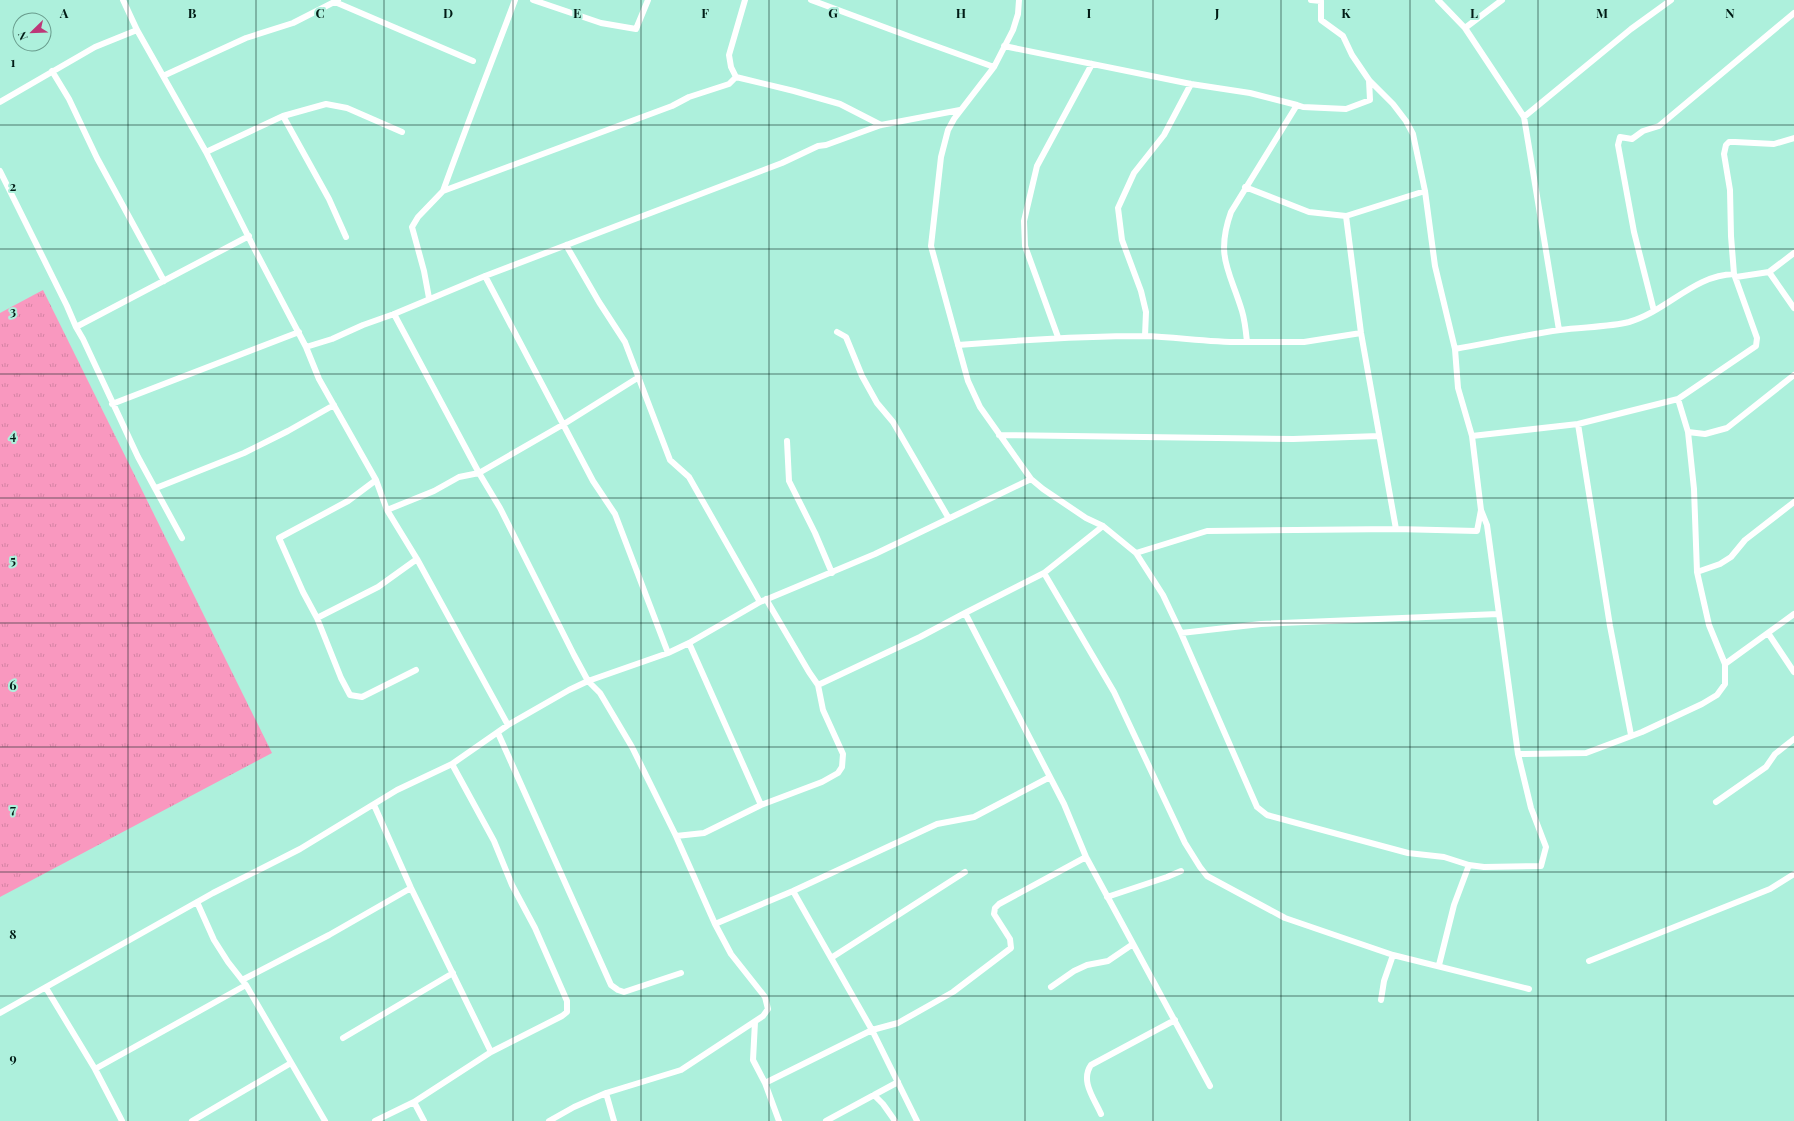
<svg xmlns="http://www.w3.org/2000/svg" width="1794" height="1121" font-family="'Playfair Display',serif">
<defs>
<pattern id="grass-tufts" width="24" height="20" patternUnits="userSpaceOnUse"><rect width="24" height="20" fill="#f998bf"/><path d="M3 7l-1-3M5 7V3M7 7l1-3M15 17l-1-3M17 17v-4M19 17l1-3" fill="none" stroke="#d482a3"/></pattern>
</defs>
<rect width="100%" height="100%" fill="#adf0dc"/>
<path fill="url(#grass-tufts)" d="M43,290L272,753L0,897V313Z"/>
<g fill="none" stroke-linecap="round" stroke-linejoin="round">
<path stroke="#fff" stroke-width="6" d="M123,0L137,30L206,152L254,248L306,347L319,379L376,480L387,510L417,559L508,725
M533,0L601,23L636,29L648,0
M811,0L919,40L994,67
M1019,0L1018,14L1013,30L994,67L954,119L948,130L941,157L931,246L968,381L980,407L1031,479L1043,489L1086,518L1103,526L1136,553L1163,595L1181,633L1257,807L1267,815L1408,853L1444,857L1469,865L1484,867L1541,866L1546,847L1531,808L1518,754L1487,525L1481,510L1472,436L1458,388L1455,349L1435,266L1425,191L1413,134L1406,121L1393,104L1369,80L1352,55L1343,36L1321,20V1L1311,0
M1438,0L1465,28L1524,117L1559,330
M335,2L473,61
M1465,28L1502,0
M1004,46L1191,84L1250,93L1297,105
M52,71L69,99L97,158L164,281
M163,76L246,38L293,23L338,0
M736,77L731,67L729,55L745,0
M0,102L95,47L137,30
M283,116L329,199L346,237
M1524,117L1631,29L1671,0
M206,152L283,116L326,104L347,108L402,132
M0,171L67,306L76,327L83,339L138,457L182,538
M1245,187L1309,212L1346,216L1425,191
M443,191C466,127 491,64 515,0
M1346,216L1361,333L1396,529
M566,245L599,302L625,342L670,460L689,477L760,602
M1769,272L1794,308
M485,276L593,481L615,514L668,653
M1736,277L1769,272L1794,253
M429,298L424,271L412,227L418,217L443,191L672,106L689,97L729,84L736,77L794,91L840,104L881,125
M1654,311L1634,232L1618,145L1620,137L1632,139L1643,131L1659,126L1794,13
M394,314L479,473L500,508L574,655L588,681L600,693L632,747L676,836L715,924L731,954L765,997L768,1009L763,1016L681,1070L606,1093L574,1107L549,1121
M76,327L249,236
M837,332L846,337L862,376L877,403L893,422L948,517
M1145,336L1146,312L1141,291L1122,240L1118,208L1134,173L1164,135L1191,84
M1058,337L1025,246L1024,221L1037,166L1092,64
M1247,342H1304L1361,333
M958,345C1020,340 1081,336 1144,336C1178,337 1213,343 1247,342C1246,332 1245,321 1242,311C1230,271 1215,257 1231,212L1297,105L1303,107L1346,109L1370,100L1369,80
M306,347L332,339L363,325L394,314L485,276L782,163L818,146L826,145L881,125L960,110
M1455,349C1489,343 1525,335 1560,330C1581,327 1610,327 1629,322C1667,311 1694,275 1734,274
M112,404L299,332
M1578,424L1610,626L1631,735
M1688,432L1705,434L1727,428L1794,375
M999,435L1293,439L1379,436
M1472,436L1578,424L1678,399L1756,346L1757,338L1734,274L1731,236L1730,190L1724,154L1726,145L1729,142H1735L1774,144L1794,138
M787,441L789,481L815,533L832,573
M376,480L348,501L279,538L303,592L317,618L341,678L350,695L362,697L416,670
M156,488L244,453L288,431L334,405
M387,510L434,491L459,477L479,473L564,424L639,377
M1103,526L1044,573L965,613L1064,804L1086,857L1210,1086
M1136,553L1207,531L1396,529L1477,531L1481,510
M1697,572L1720,564L1731,557L1745,540L1794,502
M1044,573L1114,692L1185,843L1200,867L1207,876L1285,918L1393,955L1529,989
M766,599L809,672L818,685
M317,618L378,587L417,559
M1181,633L1261,624L1498,614
M1768,633L1794,672
M689,643L761,805
M1725,664L1794,614
M498,733L611,985L618,990L624,992L681,973
M1518,754L1586,753L1642,732L1702,704L1717,695L1725,684V664L1709,625L1697,572L1694,489L1688,432L1678,399
M452,764L494,841L512,885L535,928L567,1001V1012L562,1016L491,1052
M1716,802L1766,767L1775,754L1794,739
M374,805L411,888L491,1052L414,1102L375,1121
M676,836L704,833L761,805L822,782L838,773L842,767L843,754L823,710L818,685L920,637L965,613
M793,891L872,1030L917,1121
M1107,897L1167,877L1181,871
M197,902L214,940L228,962L246,985L325,1121
M715,924L793,891L937,824L974,817L1050,777
M831,958L965,872
M1589,961L1770,889L1794,874
M1439,965L1454,905L1469,865
M242,980L329,935L411,888
M1051,987L1074,971L1087,965L1108,961L1133,944
M46,988L95,1069L122,1121
M1381,1000L1384,981L1393,955
M0,1013L213,893L300,849L397,790L452,764L508,725L569,690L588,681L668,653L689,643L760,602L875,554L1031,479
M755,1022L753,1060L765,1083L779,1121
M343,1038L453,973
M95,1069L246,985
M765,1083L872,1030L898,1023L953,992L1011,948L1010,939L994,914L995,908L999,904L1086,857
M606,1093L614,1121
M874,1095L883,1104L895,1121
M414,1102L424,1121
M1101,1114C1094,1098 1080,1081 1091,1065L1175,1020
M192,1121L291,1063
M826,1121L898,1082"/>
</g>
<path fill="none" stroke="#011b15" stroke-width="1" stroke-opacity="0.55" d="M128,0V1121M256,0V1121M384,0V1121M513,0V1121M641,0V1121M769,0V1121M897,0V1121M1025,0V1121M1153,0V1121M1281,0V1121M1410,0V1121M1538,0V1121M1666,0V1121M0,125H1794M0,249H1794M0,374H1794M0,498H1794M0,623H1794M0,747H1794M0,872H1794M0,996H1794"/>
<g font-size="13" text-anchor="middle" font-weight="bold" fill="#011b15" stroke="#adf0dc" stroke-width="4" stroke-linejoin="round" paint-order="stroke">
<text x="64" y="18">A</text>
<text x="192" y="18">B</text>
<text x="320" y="18">C</text>
<text x="448" y="18">D</text>
<text x="577" y="18">E</text>
<text x="705" y="18">F</text>
<text x="833" y="18">G</text>
<text x="961" y="18">H</text>
<text x="1089" y="18">I</text>
<text x="1217" y="18">J</text>
<text x="1346" y="18">K</text>
<text x="1474" y="18">L</text>
<text x="1602" y="18">M</text>
<text x="1730" y="18">N</text>
<text x="13" y="67">1</text>
<text x="13" y="191">2</text>
<text x="13" y="316">3</text>
<text x="13" y="440">4</text>
<text x="13" y="565">5</text>
<text x="13" y="690">6</text>
<text x="13" y="814">7</text>
<text x="13" y="939">8</text>
<text x="13" y="1063">9</text>
</g>
<g transform="translate(32 32) rotate(247)"><circle r="19" fill="#adf0dc" stroke="#689b8c"/>
<path d="M0-3L7 15L0 10L-7 15Z" fill="#bd3778"/>
<text y="-6" font-size="11" font-weight="bold" text-anchor="middle" fill="#011b15">N</text>
</g>
</svg>
